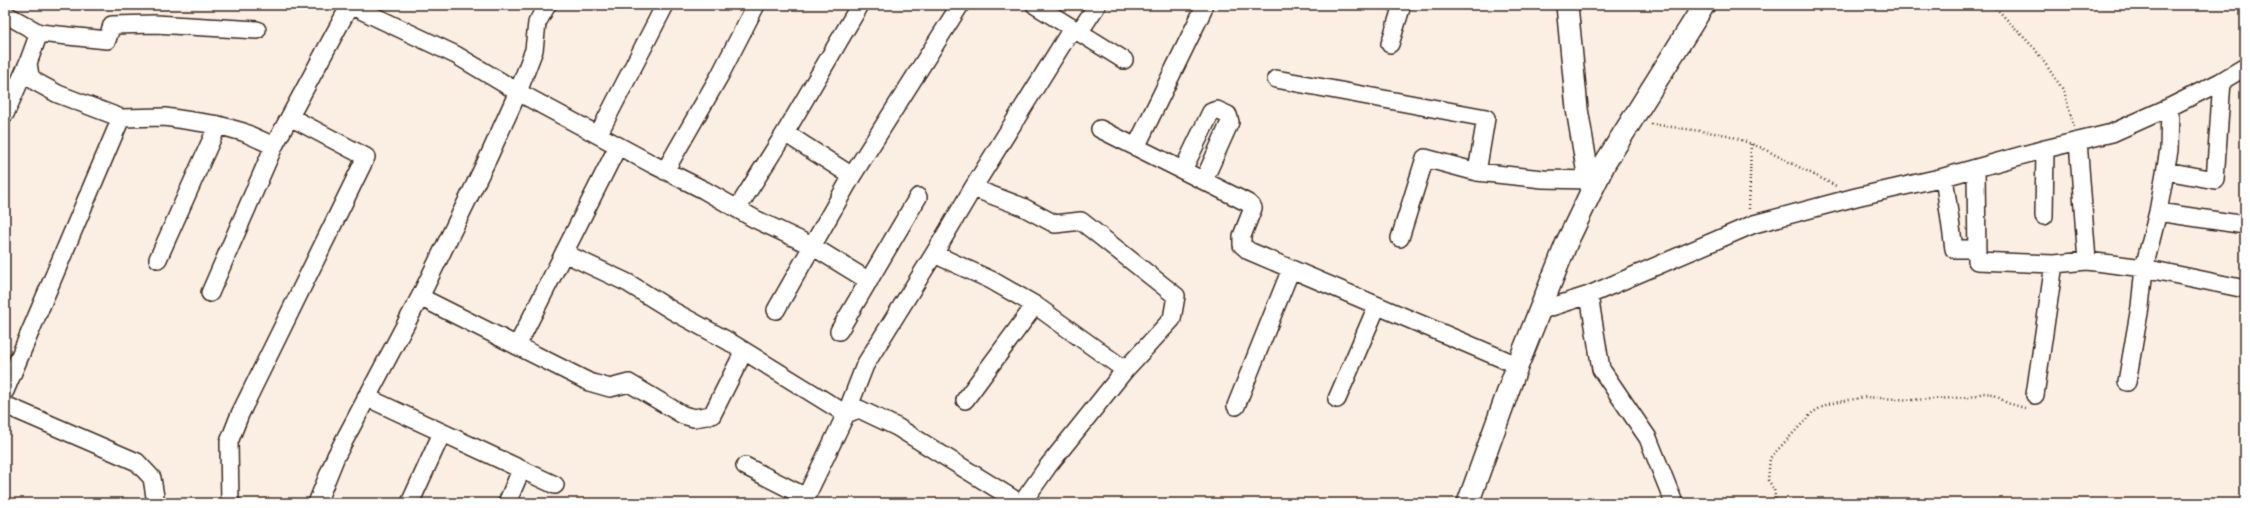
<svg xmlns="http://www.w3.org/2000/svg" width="2250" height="508" font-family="Mynerve,sans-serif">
<rect width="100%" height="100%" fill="#fbeee2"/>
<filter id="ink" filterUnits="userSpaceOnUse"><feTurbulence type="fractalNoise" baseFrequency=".025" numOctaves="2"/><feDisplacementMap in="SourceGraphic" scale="8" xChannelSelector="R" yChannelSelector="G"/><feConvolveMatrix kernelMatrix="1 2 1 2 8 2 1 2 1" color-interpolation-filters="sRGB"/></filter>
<g filter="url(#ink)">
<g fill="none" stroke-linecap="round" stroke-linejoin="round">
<defs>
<path id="minor" d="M350,5L456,55L518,92L652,164L704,190L755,219L812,246L869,281
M1035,5L1124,60
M1097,5L1080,31L1068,35L973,188L934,254L991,280L1035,305L1125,370
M5,14L39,33L107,40L112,25L155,24L257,30
M39,33L28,63L30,76L36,82L58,94L121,118L165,117L218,125L243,132L274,146
M1390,44L1402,5
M1276,79L1486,118L1477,172
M5,114L28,63
M1100,129L1248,203L1253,208L1242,236V245L1249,251L1517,365
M785,133L852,176
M598,135L665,5
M2078,141L2087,261
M1136,147L1203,10
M1976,168L1977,261L2054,264L2087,261L2144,268L2245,289
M1183,170L1211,112L1217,110L1228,115L1230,122L1204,180
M665,171L720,75L756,5
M2166,171L2215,180L2222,81
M1944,177L1954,249H1977
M973,188L1023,207L1055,224L1081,221L1176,296L1172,319L1125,370L1048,466L1022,503
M737,209L785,133L860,5
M2158,212L2245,225
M2044,216L2045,149
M1400,238L1425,158L1477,172L1543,179L1589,180
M564,253L628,283L673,311L728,341L846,414L865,365L934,254
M158,259L218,125
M210,293L274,146L350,5
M1589,295L1601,369L1648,438L1674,503
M420,297L589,382L610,388L629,383L683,415L694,418L712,415L744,351
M776,310L852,176L960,5
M1539,311L1589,295L1754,224L1856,197L1944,177L2045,149L2112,133L2170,107L2220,82L2245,67
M839,331L918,197
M517,346L618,146
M2127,382L2140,307L2144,268L2158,212L2169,150L2170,107
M5,391L121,118
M2035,395L2054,264
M366,397L555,485
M1337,399L1377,306
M965,400L1035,305
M5,405L137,462L152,478L156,503
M1236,406L1291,269
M745,466L806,497L846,414L859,409L897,427L1012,498
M230,503L229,442L240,414L366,157L290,117
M317,503L336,456L420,297L489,156L518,92L534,50L537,23L547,5
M410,503L442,433
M507,503L521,470"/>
<path id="tertiary" d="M1567,5L1577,109L1591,192
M1468,503L1515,372L1567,242L1605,163L1704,5"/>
</defs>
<use href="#minor" stroke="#3b2a1e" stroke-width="20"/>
<use href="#tertiary" stroke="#3b2a1e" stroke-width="24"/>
<path stroke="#3b2a1e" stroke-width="2.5" stroke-dasharray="1 3" stroke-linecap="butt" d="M1993,5L2035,49L2064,91L2074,127
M1651,124L1728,135L1762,148L1836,186
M1749,209L1751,144
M1776,503L1774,489L1768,480L1770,458L1813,412L1828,404L1865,397L1913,400L1971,397L1983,393L1993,394L2007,403L2025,408"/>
<use href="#minor" stroke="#fff" stroke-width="17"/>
<use href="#tertiary" stroke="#fff" stroke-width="21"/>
</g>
</g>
<rect width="2250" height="508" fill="none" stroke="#fff" stroke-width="20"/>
<rect x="10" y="10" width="2230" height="488" fill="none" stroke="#3b2a1e" stroke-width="1.5" filter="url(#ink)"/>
</svg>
